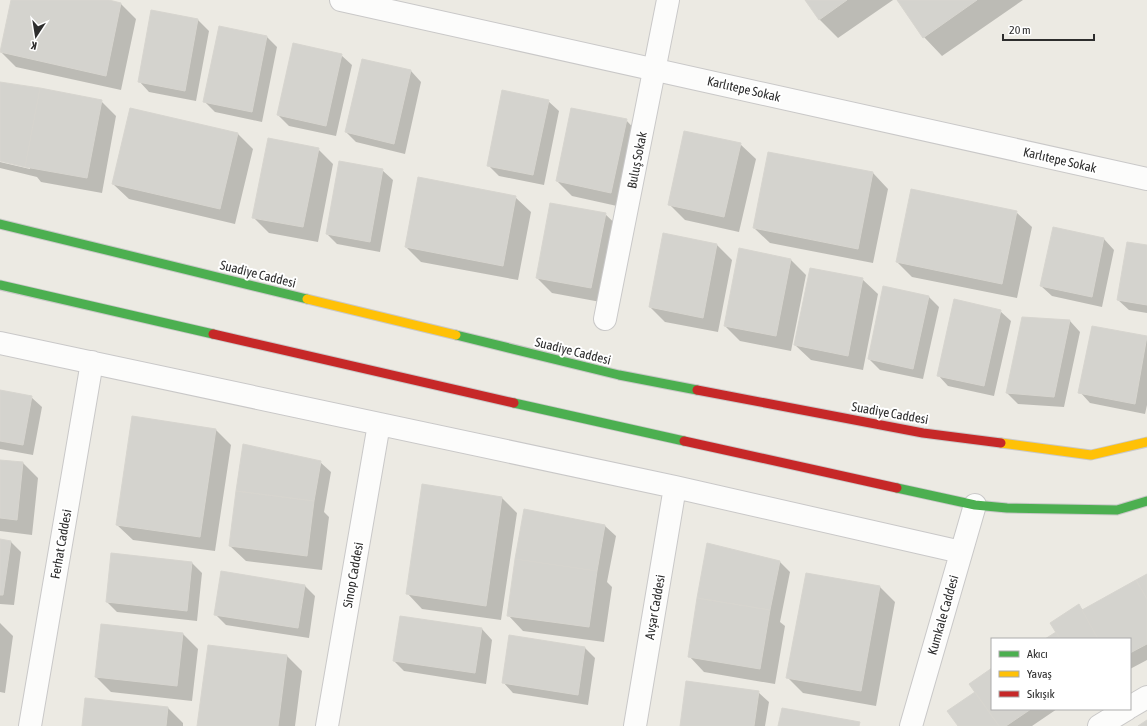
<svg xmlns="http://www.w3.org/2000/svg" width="1147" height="726" font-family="'Asap Condensed',sans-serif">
<rect width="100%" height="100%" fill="#eceae3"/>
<path fill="#0003" d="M12,0H104L121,4L136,19L121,90L16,67L1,52Z
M806,0H893L838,38L819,19Z
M898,0H1023L942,56L924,37Z
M152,11L198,20L209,31L196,101L149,92L139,81Z
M267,37L277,47L262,122L215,112L204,101Z
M341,55L352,65L336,136L289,126L278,115Z
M363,60L411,71L421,82L405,154L356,142L346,132Z
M0,83L101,101L116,116L102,193L41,182L37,177L0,168V162L30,169V167L0,160Z
M548,101L559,111L544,185L499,176L488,165Z
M626,120L641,136L626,208L572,196L557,181Z
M238,134L253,149L235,224L129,199L113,184Z
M740,144L756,159L739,232L685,220L669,204Z
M318,149L333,164L318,242L269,233L253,217Z
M382,170L393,180L380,252L337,244L327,234Z
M873,173L888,189L873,263L770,243L754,228Z
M515,197L531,212L518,280L421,262L406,247Z
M1016,212L1032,227L1017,298L912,277L897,262Z
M605,214L621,229L606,303L552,293L537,278Z
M664,235L717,245L732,260L718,332L665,322L650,307Z
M1104,239L1114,250L1102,307L1052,296L1041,286Z
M1147,246V313L1129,310L1118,300Z
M790,259L806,275L791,351L740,341L725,326Z
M862,279L878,294L863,370L811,360L795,345Z
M928,296L939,307L923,379L880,370L869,359Z
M1000,311L1011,321L994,396L948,386L938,375Z
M1023,318L1070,321L1080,332L1064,407L1018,404L1007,393Z
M1092,327L1147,337V405L1145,414L1090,403L1080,392Z
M0,391L31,397L42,407L33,455L0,449Z
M215,429L231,445L215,551L133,540L117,525Z
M0,461L23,463L38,478L32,535L0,531Z
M320,462L331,472L324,512L329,517L322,570L246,561L230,546Z
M502,498L517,513L501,620L422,609L407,593Z
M525,510L605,526L616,536L607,582L612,587L604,642L523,631L508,615Z
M0,540L11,542L21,552L14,605L0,604Z
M780,562L790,572L780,622L785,626L775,684L704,672L689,656Z
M192,563L202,573L197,621L117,612L107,602Z
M807,574L880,587L895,602L876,706L803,693L787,677Z
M1147,575V660L1130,669V639H1047L1057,632L1079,606L1083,610Z
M305,586L315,596L309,638L226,625L215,614Z
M401,617L482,629L492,640L486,684L404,671L394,661Z
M0,623L13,636L5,693L0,692Z
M183,634L198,649L192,701L111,692L96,677Z
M209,646L287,656L302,671L295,726H198Z
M585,648L595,658L588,705L513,693L503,682Z
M992,669V709H1057L1032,726H959L976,692Z
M758,692L769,702L765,726H681Z
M86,699L168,708L183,723V726H83Z"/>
<path fill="#d4d3ce" stroke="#d7d5cf" d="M11,0H109L121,3L106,76L0,52Z
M805,0H847L819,20Z
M897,0H977L923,38Z
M151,10L198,19L185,91L138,82Z
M219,26L267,36L252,112L203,102Z
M293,43L342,54L326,126L277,115Z
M362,59L411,70L394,144L345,132Z
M0,82L40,88L25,167L0,161Z
M40,88L102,100L87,178L25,167Z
M502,90L549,100L533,175L487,166Z
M130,108L238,133L220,209L112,184Z
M571,108L627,119L611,193L556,181Z
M684,131L741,143L724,217L668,205Z
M268,138L319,148L303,227L252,218Z
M768,152L873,172L858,249L753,228Z
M339,161L383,169L370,242L326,234Z
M418,177L516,196L503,266L405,247Z
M911,189L1017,211L1002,284L896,262Z
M550,203L606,213L591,288L536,278Z
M1053,227L1104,238L1092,297L1040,286Z
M663,233L717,244L703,318L649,307Z
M1127,242L1147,245V305L1117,300Z
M739,248L791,259L776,336L724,326Z
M810,268L863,278L848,356L794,345Z
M883,286L929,296L913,369L868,359Z
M954,299L1001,310L984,386L937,376Z
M1022,317L1070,320L1054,397L1006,393Z
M1092,326L1147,336L1135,404L1078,393Z
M0,390L32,396L23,445L0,441Z
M132,416L216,429L200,537L116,525Z
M243,444L321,461L314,501L236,491Z
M0,460L23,462L17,520L0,518Z
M422,484L502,497L486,606L406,594Z
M236,491L314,501L307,556L229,546Z
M524,509L605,525L597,571L515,559Z
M0,539L11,541L3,595H0Z
M707,543L780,561L770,610L697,598Z
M111,553L192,562L187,611L106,602Z
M515,559L597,571L589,627L507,616Z
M221,571L305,585L298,628L214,615Z
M806,573L880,586L861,691L786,678Z
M1147,574V599L1136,580Z
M1136,580L1147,599V644L1130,653V639H1098L1082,610Z
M697,598L770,610L760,669L688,657Z
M1079,604L1082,610L1098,639H1060L1050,623Z
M400,616L482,628L475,673L393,661Z
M101,624L183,633L177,686L95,677Z
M1056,632L1060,639H1045Z
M509,635L585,647L578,695L502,683Z
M208,645L287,655L278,726H197Z
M992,668V709H1031L1006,726H999L969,684Z
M686,681L759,691L754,726H680Z
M975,692L999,726H958L947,711Z
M85,698L168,707L166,726H82Z
M782,708L860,722L859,726H778Z
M1147,720V726H1138Z"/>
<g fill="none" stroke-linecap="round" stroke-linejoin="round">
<defs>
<path id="street" d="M341,0L1147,179
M605,319L668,0
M0,343L675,487L961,552
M1130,707L1147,697
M30,726L92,362
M327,726L379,424
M635,726L675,487
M911,726L975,505
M1099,726L1127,709"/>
<path id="fast" d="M0,224L307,299
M0,285L213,334
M456,335L619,375L697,390
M514,403L684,441
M897,488L975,505L1007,508L1117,510L1147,501"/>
<path id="slow" d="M307,299L456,335
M1001,443L1091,455L1147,442"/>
<path id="jam" d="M213,334L514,403
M697,390L923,433L1001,443
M684,441L897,488"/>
</defs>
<use href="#street" stroke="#c9c8c8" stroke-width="24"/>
<use href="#fast" stroke="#c9c8c8" stroke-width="11"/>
<use href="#slow" stroke="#c9c8c8" stroke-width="11"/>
<use href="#jam" stroke="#c9c8c8" stroke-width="11"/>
<use href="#street" stroke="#fcfcfb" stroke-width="22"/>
<use href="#fast" stroke="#4caf50" stroke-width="9"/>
<use href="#slow" stroke="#ffc107" stroke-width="9"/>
<use href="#jam" stroke="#c62828" stroke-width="9"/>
</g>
<g text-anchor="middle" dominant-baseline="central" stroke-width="4" stroke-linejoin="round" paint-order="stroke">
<g font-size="13" fill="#2d2d2d" stroke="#fff">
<text transform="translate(744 89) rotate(13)">Karlıtepe Sokak</text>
<text transform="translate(637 160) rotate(-79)">Buluş Sokak</text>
<text transform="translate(1060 160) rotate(13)">Karlıtepe Sokak</text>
<text transform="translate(258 274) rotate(14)">Suadiye Caddesi</text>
<text transform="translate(573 351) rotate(14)">Suadiye Caddesi</text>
<text transform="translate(890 413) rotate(10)">Suadiye Caddesi</text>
<text transform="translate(61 544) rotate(-80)">Ferhat Caddesi</text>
<text transform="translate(353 575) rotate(-80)">Sinop Caddesi</text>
<text transform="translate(655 607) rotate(-80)">Avşar Caddesi</text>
<text transform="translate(943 615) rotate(-74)">Kumkale Caddesi</text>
</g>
</g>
<rect x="991" y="638" width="140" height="72" fill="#ffffff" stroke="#ababab"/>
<rect x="999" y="651" width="20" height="6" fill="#4caf50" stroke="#ababab"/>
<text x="1027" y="658" font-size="12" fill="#2d2d2d">Akıcı</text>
<rect x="999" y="671" width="20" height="6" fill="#ffc107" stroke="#ababab"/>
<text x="1027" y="678" font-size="12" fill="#2d2d2d">Yavaş</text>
<rect x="999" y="691" width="20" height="6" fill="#c62828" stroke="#ababab"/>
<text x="1027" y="698" font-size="12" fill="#2d2d2d">Sıkışık</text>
<g transform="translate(36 36) rotate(192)" stroke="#ffffff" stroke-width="3" paint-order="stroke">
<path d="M0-3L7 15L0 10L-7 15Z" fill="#2d2d2d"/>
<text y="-6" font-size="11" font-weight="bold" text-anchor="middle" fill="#2d2d2d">K</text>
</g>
<path d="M1003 34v6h91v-6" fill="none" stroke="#2d2d2d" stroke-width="2"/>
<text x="1009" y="34" font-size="12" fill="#2d2d2d" stroke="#ffffff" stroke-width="3" paint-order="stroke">20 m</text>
</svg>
